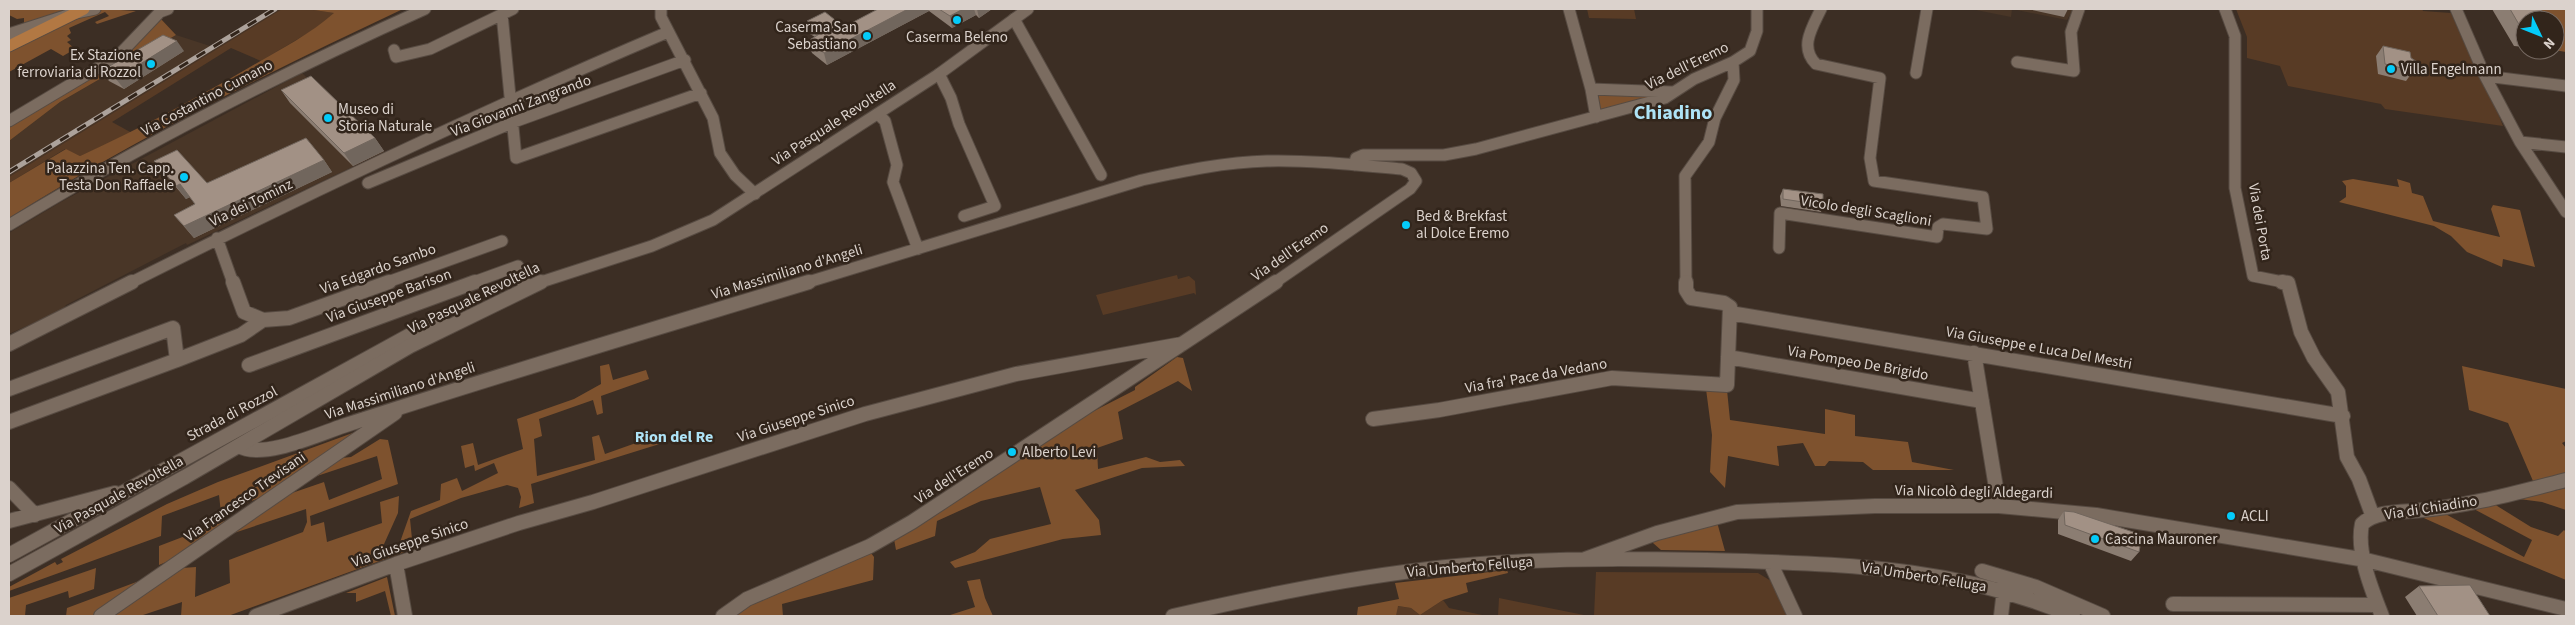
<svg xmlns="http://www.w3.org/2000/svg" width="2575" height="625" font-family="'Source Sans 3',sans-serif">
<rect width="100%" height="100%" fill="#3c2e24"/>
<path fill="#493627" d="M270,9H282L9,177V141L60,102L176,35L210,46Z
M1971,9H2073L2067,20L2012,9L2011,17Z
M302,73L384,152L187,245L186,243L66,305L62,310L9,334V233L61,202Z"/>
<path fill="#583b25" d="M282,9H307L335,13L313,30L261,61L231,48L112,122L132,133L80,156L65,149L9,183V177Z
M1587,9H1634L1636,19L1589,18Z
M2236,9H2422L2423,11L2451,13L2466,47L2472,48L2503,126L2385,109L2381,104L2288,86L2280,66L2247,58V37Z
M1177,275L1178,279L1189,276L1195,281L1196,295L1194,293L1103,315L1096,295Z
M1596,572L1758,573L1771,581L1789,616H1594Z
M1499,598L1589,616H1498Z
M1443,600L1449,608L1487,616H1396L1397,606L1411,608L1420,615Z"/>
<path fill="#7e522e" d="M12,9H78L9,31V28L24,23V18L17,19L9,15V10Z
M105,9L136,11L97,24L95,22L109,16L105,12L69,28L71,33L67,36L71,40L67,42L75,49L63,56L51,49L9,72V52L73,19Z
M307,9H403C269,72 135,139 9,218V183L66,149L80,156C139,129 195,99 250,67C279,50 309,35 334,13Z
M2528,9H2566V52L2554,50L2555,20H2535Z
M160,18L176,35L60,102L9,141V125C65,94 118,69 160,18Z
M1597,94H1660L1601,111Z
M2353,179L2399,187L2397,179L2410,183L2412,193L2423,196L2433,221L2500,237L2491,209L2493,205L2520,210L2535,267L2503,259L2502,267L2467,252L2451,236L2434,226L2339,202L2346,197V186L2342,181Z
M1177,357L1183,358L1192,391L1178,381L1118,412L1123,439L1097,448L1098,469L1146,457L1160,462L1180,460L1185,466L1142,468L1075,490L1099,520L1101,535L1063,539L955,568L950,562L975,552L990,539L1051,524L1040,487L981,501L937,521L935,536L896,550L894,539L1090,413L1135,390V387Z
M609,364L613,380L646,370L649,379L601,396L603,413L597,415L593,400L539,419L542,436L534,439L537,476L595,460L592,437L599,435L605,454L664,433L666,442L531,484L534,503L519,508L521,497L518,488L507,485L461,498L410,519L413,549L228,616H181L182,602L140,616H114L182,568L196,567L195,597L230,583L229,560L303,532L307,522L306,509L231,534L289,494L324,482L329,500L382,479L377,456L314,477L342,458L351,457L380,439L388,440L398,484L310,516L311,526L324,522L327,542L382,523L380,502L399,496L398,513L380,553L399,545L411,511L440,500L441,484L457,478L462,491L498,473L494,463L475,471L474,465L465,468L461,446L473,443L478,465L523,449L517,419L574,399L601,384L600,366Z
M2462,366L2566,389V441L2562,443L2566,448V473L2533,481L2508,423L2469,410Z
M1706,389L1727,390L1730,420L1825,434V409L1855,415V436L1908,442L1912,462L1954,470H1873L1863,462L1829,461L1825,466H1815L1803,443L1777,446L1779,466L1728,456L1725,488L1710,472L1712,435Z
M358,431L262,497L221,513L219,495L162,516L161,536L9,591V587L55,562L57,565L63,562L61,559L167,504L218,482Z
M2566,488V510L2542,502L2519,499Z
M2494,504L2531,527L2558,536L2564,530L2566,532V580L2508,556L2415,514L2440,511L2524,557L2532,540L2472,508Z
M235,517L178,557L159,565V546Z
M1717,522L1725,551L1661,550L1653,543V540Z
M871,553L874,557L873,580L782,604L783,616H729L746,606L863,554Z
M96,568L94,589L69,598L68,591L26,605L25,616H9V598Z
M1507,570L1508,573L1466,583L1468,592L1443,600L1420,615L1411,608L1398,606L1396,616H1354L1357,615L1358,607L1399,599L1395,583Z
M387,577L395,616H391L385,591L356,602V593H346Z
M147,578L92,616H66L67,608Z
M980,579L985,598L993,616H947L975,607L967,581Z"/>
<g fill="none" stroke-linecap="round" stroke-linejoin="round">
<defs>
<path id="minor-far1" d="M661,9V17L713,118L720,153L735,175L755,194
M1569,9L1591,89L1596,117
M2225,9L2235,36V188L2253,276L2288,283
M2456,9L2485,76L2520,142L2566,212
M502,14L516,158L701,93
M1014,19L1101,175
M9,34L68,15
M394,50L396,57L430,49L513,9
M2017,62L2074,71L2071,32L2079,9
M1916,73L1927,9
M939,74L951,98L959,124L995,206L964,216
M2485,76L2566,86
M1591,89L1672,92
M878,114L885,121L897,165L893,182L918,249
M9,121L118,56L160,12L168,9
M2520,142L2566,147
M1355,165L1356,158L1363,155H1444L1476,149L1665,98L1694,79L1733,62L1750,51L1757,31V9
M368,183L514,122L685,60
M9,225C143,144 282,73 425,9
M217,238L233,283
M1779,248L1780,213L1937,237L1938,227L1943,224L1987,229L1983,197L1874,181L1870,158L1880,78L1816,64C1799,47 1812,28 1821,9
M130,283C307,194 486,109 668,32
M385,283L502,241
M471,283L518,266L524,283
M805,283L1142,180C1183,171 1225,162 1267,161C1312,160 1357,165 1402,169L1411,173L1416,181L1410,189L1274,283
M1686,283L1685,176L1709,142L1715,118L1734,80L1733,62"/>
<path id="minor" d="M233,282L244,312L263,320
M524,282L526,288
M2282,282L2288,283L2301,332L2314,358L2338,392L2347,457L2359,479L2373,517
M1730,313L2343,416
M9,344L132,282
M1974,353L1999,506
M1728,357L1982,401
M177,360L241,335L263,320L289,318L389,282
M249,365L475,282
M9,389L173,328L177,360L9,422
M1373,419L1439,410L1612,378L1727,385L1730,307L1724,303L1691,298L1686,290V282
M239,446C262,460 319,434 343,426C498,375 654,329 809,282
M9,488L35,515
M9,521L115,493
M9,555L412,334L431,325L447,326
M1585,559L1657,533L1737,512L1875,506H1999L2096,515L2366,560L2566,609
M1770,562L1795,616
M396,564L405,616
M1982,571L2036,587L2103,616
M2173,604L2377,605
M101,616L395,413
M256,616L396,564L519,523L593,502L865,414L1016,374L1182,344
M723,616L747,599L870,546L912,522L1276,282
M1173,616C1274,593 1376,572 1480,564C1568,557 1657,559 1746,561C1862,565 1964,570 2073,616
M2001,616L2004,590
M2382,616C2372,590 2356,552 2362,524C2374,512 2396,512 2413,511C2465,507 2515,493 2566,480"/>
<path id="tertiary" d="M76,13L95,9"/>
<path id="secondary-far1" d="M538,283L652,246L713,220L939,74L1028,9"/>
<path id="secondary" d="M9,574L185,477L410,346L541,282"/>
<path id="primary" d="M9,46L84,9"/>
</defs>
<use href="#minor-far1" stroke="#574b42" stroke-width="13"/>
<use href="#minor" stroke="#574b42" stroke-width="16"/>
<use href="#tertiary" stroke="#574b42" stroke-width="13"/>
<use href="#secondary-far1" stroke="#574b42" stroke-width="13"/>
<use href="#secondary" stroke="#574b42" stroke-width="16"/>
<use href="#primary" stroke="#574b42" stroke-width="13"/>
<use href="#minor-far1" stroke="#7b6c60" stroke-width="11"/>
<use href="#minor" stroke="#7b6c60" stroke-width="14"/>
<use href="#tertiary" stroke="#7b6c60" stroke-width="11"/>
<use href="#secondary-far1" stroke="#7b6c60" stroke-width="11"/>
<use href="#secondary" stroke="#7b6c60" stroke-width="14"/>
<use href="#primary" stroke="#b27843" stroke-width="11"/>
<defs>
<path id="rail" d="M9,172L275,9"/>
</defs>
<use href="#rail" stroke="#aca29b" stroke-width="5"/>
<use href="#rail" stroke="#32251b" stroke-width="3" stroke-dasharray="10" stroke-linecap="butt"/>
</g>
<path fill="#8b7d72" d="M878,9H992L979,18L976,15L952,28L929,11L827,65L812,53L808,41L815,37L810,34L807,21L844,27Z
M2028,9H2068L2064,17Z
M2492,9H2541L2525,20V47L2514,46Z
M2383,46L2411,58L2419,63L2406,81L2378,74L2376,56Z
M184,51L124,89L109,81L101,71Z
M281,90L375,138L384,151L353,166L290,103Z
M324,160L332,172L194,238L174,215L195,204L190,197L186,199L154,161L207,183Z
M1783,189L1823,205L1821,212L1781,206L1780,196Z
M2064,511L2139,552L2131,561L2058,534V520Z
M2419,586L2490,616H2417L2405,597Z"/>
<path fill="#71665d" d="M908,9H928L929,11L827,65L824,53Z
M963,9H974L976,15L952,28L950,16Z
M977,9H992L979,18Z
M177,41L184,51L124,89L116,79Z
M2419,63L2413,71L2412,65Z
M375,138L384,151L353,166L344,153Z
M324,160L332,172L194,238L184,226Z
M180,184L190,197L186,199L176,186Z"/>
<path fill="#a29185" stroke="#71665d" d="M878,9H908L824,53L808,41L821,33L807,21L825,12L844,27Z
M939,9H963L950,16Z
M2510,9H2541L2547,20H2525V33H2524Z
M163,35L177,41L116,79L101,71Z
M2383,46L2410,52L2411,58L2419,63L2412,65L2414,71L2385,64Z
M311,76L375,138L344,153L281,90Z
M306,138L324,160L184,226L174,215L195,204L180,184L176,186L154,161L177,150L207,183Z
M1783,189L1823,194V205L1783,199Z
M2064,511L2074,512L2142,535L2139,552L2065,525Z
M2470,585L2490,616H2438L2419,586Z"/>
<g fill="#04cbf9" stroke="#32251b" stroke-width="2">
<circle cx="957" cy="20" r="5"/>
<circle cx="867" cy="36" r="5"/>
<circle cx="151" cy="64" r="5"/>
<circle cx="2391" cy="69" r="5"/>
<circle cx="328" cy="118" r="5"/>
<circle cx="184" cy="177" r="5"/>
<circle cx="1406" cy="225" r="5"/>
<circle cx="1012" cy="452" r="5"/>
<circle cx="2231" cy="516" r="5"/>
<circle cx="2095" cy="539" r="5"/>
</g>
<g text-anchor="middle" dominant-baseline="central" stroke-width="5" stroke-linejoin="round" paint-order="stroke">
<g font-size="15" fill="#dbd2cc" stroke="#32251b" text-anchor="start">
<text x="857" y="27" text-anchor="end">Caserma San<tspan x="857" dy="17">Sebastiano</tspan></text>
<text x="957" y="37" text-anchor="middle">Caserma Beleno</text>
<text x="141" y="55" text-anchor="end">Ex Stazione<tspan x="141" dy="17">ferroviaria di Rozzol</tspan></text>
<text x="2401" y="69">Villa Engelmann</text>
<text x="338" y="109">Museo di<tspan x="338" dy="17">Storia Naturale</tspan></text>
<text x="174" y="168" text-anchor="end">Palazzina Ten. Capp.<tspan x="174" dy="17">Testa Don Raffaele</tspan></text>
<text x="1416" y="216">Bed &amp; Brekfast<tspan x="1416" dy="17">al Dolce Eremo</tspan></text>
<text x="1022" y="452">Alberto Levi</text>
<text x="2241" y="516">ACLI</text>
<text x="2105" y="539">Cascina Mauroner</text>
</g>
<g font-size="15" fill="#dbd2cc" stroke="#32251b">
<text transform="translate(1687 66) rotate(-26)">Via dell'Eremo</text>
<text transform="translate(207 98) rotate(-28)">Via Costantino Cumano</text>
<text transform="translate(521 106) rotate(-21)">Via Giovanni Zangrando</text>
<text transform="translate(834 123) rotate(-33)">Via Pasquale Revoltella</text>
<text transform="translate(251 203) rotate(-26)">Via dei Tominz</text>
<text transform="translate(1866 211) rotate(9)">Vicolo degli Scaglioni</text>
<text transform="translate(2260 222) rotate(80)">Via dei Porta</text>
<text transform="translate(1290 252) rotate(-35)">Via dell'Eremo</text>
<text transform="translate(378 269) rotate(-20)">Via Edgardo Sambo</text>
<text transform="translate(787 272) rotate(-17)">Via Massimiliano d'Angeli</text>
<text transform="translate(389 296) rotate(-20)">Via Giuseppe Barison</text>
<text transform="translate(474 298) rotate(-26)">Via Pasquale Revoltella</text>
<text transform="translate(2039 348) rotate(10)">Via Giuseppe e Luca Del Mestri</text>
<text transform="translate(1858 363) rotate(10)">Via Pompeo De Brigido</text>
<text transform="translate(1536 376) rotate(-10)">Via fra' Pace da Vedano</text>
<text transform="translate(400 391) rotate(-18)">Via Massimiliano d'Angeli</text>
<text transform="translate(232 414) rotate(-28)">Strada di Rozzol</text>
<text transform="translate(796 419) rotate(-18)">Via Giuseppe Sinico</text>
<text transform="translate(954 476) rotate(-33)">Via dell'Eremo</text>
<text transform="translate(1974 492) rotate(1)">Via Nicolò degli Aldegardi</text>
<text transform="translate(119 495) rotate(-29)">Via Pasquale Revoltella</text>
<text transform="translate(245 497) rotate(-35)">Via Francesco Trevisani</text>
<text transform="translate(2431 508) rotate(-9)">Via di Chiadino</text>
<text transform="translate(410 543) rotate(-19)">Via Giuseppe Sinico</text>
<text transform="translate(1470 567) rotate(-5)">Via Umberto Felluga</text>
<text transform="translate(1924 577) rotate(9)">Via Umberto Felluga</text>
</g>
<g font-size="16" font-weight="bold" fill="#aee3f6" stroke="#32251b">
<text x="674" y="437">Rion del Re</text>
</g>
<g font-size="20" font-weight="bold" fill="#aee3f6" stroke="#32251b">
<text x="1673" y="113">Chiadino</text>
</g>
</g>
<rect width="2575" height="625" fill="none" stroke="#dbd2cc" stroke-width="20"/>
<g transform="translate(2540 35) rotate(133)"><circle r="24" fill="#32251b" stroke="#766a62"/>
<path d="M0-4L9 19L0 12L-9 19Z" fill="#04cbf9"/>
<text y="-8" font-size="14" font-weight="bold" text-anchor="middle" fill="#dbd2cc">N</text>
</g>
</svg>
